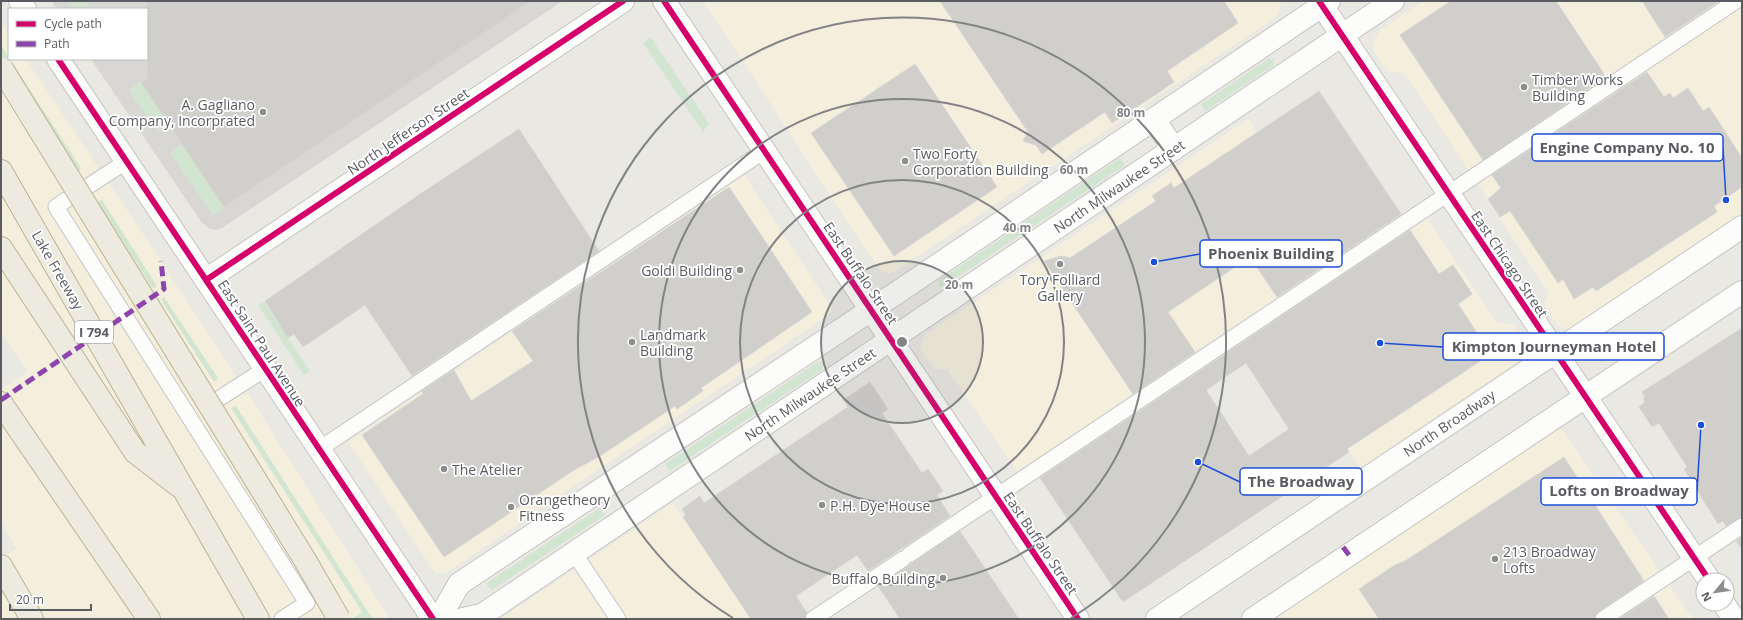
<svg xmlns="http://www.w3.org/2000/svg" width="1743" height="620" font-family="'Open Sans',sans-serif">
<rect width="100%" height="100%" fill="#e9e8e3"/>
<path fill="#f3efdc" d="M703,1H1280L1281,7L1276,17L1269,22L895,271L889,273L883,272L876,265Z
M1423,1H1735L1740,8L1742,7V216L1575,327L1569,329L1558,326L1543,304L1549,293L1405,74L1387,70L1374,51V39L1381,29Z
M1,22L9,34V59H26L161,261L253,402L386,613L387,619H1V558L16,549L1,521V389L28,371L1,333Z
M1248,119L1348,271L1427,218L1497,323L1514,324L1527,348L1525,359L1520,366L1362,471L1256,311L1017,472L947,369H934L922,351L921,345L925,335Z
M744,175L834,311L446,573H435L348,442Z
M1559,426L1693,619H1268Z
M673,503L751,619H500Z"/>
<path fill="#d9d7d4" d="M52,1H563L222,228L216,230L210,229L202,223L91,59H147V9H57Z"/>
<path fill="#d2e5d0" d="M69,1H86L91,9H74Z
M651,38L709,123L703,132L643,43Z
M1,45L81,168L78,172L1,55Z
M1270,58L1271,60L1273,58L1274,65L1205,111L1201,104Z
M141,82L168,124L157,131L129,90Z
M182,144L224,208L213,215L170,152Z
M1120,158L1125,165L943,287L942,286L940,287L938,281Z
M102,200L157,286L153,289L97,201Z
M164,297L218,378L214,382L161,300Z
M264,302L310,371L304,375L258,305Z
M818,362H822L824,365L822,366L823,369L670,471L665,464Z
M236,406L372,618L370,619H352L362,612L231,408Z
M600,508L605,515L492,590L487,586V583Z"/>
<path fill="#d0cfcc" stroke="#d8d7d2" fill-rule="evenodd" d="M147,1H531L224,207L141,82L147,78Z
M940,1H1224L1238,23L1167,71L1174,82L1158,93L1112,123L1105,112L1042,154L1036,145L1023,141L1028,132Z
M1451,1H1556L1606,77L1483,160L1400,35Z
M1642,1H1719L1665,37Z
M915,64L997,187L894,256L811,133Z
M1647,72L1664,97L1670,93L1673,98L1688,88L1703,111L1709,107L1742,158V187L1714,206L1717,212L1596,291L1593,287L1574,299L1563,279L1558,283L1510,211L1500,217L1488,199L1501,188L1492,175Z
M1319,91L1401,214L1277,297L1250,257L1168,312L1195,352L1133,394L1044,261L1061,256L1070,258L1156,201L1152,196L1171,183L1174,188Z
M519,129L599,251L412,376L365,305L303,347L294,334L288,338L265,301L423,192Z
M729,187L812,312L701,388L703,391L677,409L675,406L600,456L574,470L444,557L362,435L423,394L422,391L454,370L471,401L533,361L512,331Z
M1410,230L1439,274L1453,265L1472,294L1458,304L1491,354L1347,449L1349,452L1123,602L1040,478ZM1246,363L1289,429L1249,456L1206,390Z
M1742,328V517L1726,526L1723,521L1718,524L1684,469L1687,467L1659,423L1652,427L1639,407L1645,402L1643,399L1645,398L1642,392Z
M870,382L888,409L882,413L922,473L928,469L943,491L937,495L950,516L868,571L857,555L796,596L807,613L804,619H751L683,517L686,515L682,509L700,496L704,503L848,407L843,400Z
M1564,457L1644,581L1598,612L1594,619H1379L1359,589L1395,565L1405,561Z
M960,531L1019,619H900L878,586Z
M1742,537V549L1736,541Z
M1654,596L1669,619H1619Z"/>
<g fill="none" stroke-linecap="round" stroke-linejoin="round">
<defs>
<path id="service" d="M90,185L127,161
M66,200L56,207L307,603L282,619
M220,398L265,369
M318,450L764,151
M574,553L618,619
M910,554L1736,1
M813,619L903,559
M1603,619L1742,526"/>
<path id="minor" d="M664,1L1078,619
M1342,35L1709,580
M206,280L623,1
M1724,604L1734,619
M1157,619L1742,227
M1253,619L1742,292"/>
<path id="tertiary" d="M20,1L25,9
M1319,1L1342,35
M58,59L433,619"/>
<path id="secondary" d="M1154,119L1174,149
M439,619L459,584L898,292L1329,1
M463,619L482,615L1393,1"/>
<path id="motorway" d="M1,171L258,619
M1,248L135,452L179,486
M1,403L149,619
M1,566L32,619"/>
</defs>
<use href="#service" stroke="#c6c5c4" stroke-width="17"/>
<use href="#minor" stroke="#c6c5c4" stroke-width="24"/>
<use href="#tertiary" stroke="#c6c5c4" stroke-width="24"/>
<use href="#secondary" stroke="#c6c6c5" stroke-width="24"/>
<use href="#motorway" stroke="#beb393" stroke-width="24"/>
<use href="#service" stroke="#fcfcfb" stroke-width="15"/>
<use href="#minor" stroke="#fcfcfb" stroke-width="22"/>
<use href="#tertiary" stroke="#fcfcfb" stroke-width="22"/>
<use href="#secondary" stroke="#fcfcfb" stroke-width="22"/>
<use href="#motorway" stroke="#edebe0" stroke-width="22"/>
<defs>
<path id="motorway-bridge" d="M2,69L305,560L339,619"/>
</defs>
<use href="#motorway-bridge" stroke="#beb393" stroke-width="24" stroke-linecap="butt"/>
<use href="#motorway-bridge" stroke="#edebe0" stroke-width="22"/>
<path stroke="#8e44ad" stroke-width="5" stroke-dasharray="10 5" stroke-linecap="butt" d="M1,400L164,289L161,261
M1343,547L1349,555"/>
<defs>
<path id="cycleway" d="M664,1L1078,619
M1319,1L1709,580
M58,59L433,619
M206,280L623,1"/>
</defs>
<use href="#cycleway" stroke="#fff" stroke-width="8"/>
<use href="#cycleway" stroke="#d6006c" stroke-width="6"/>
</g>
<circle cx="902" cy="342" r="81" fill="#828385" fill-opacity=".12"/>
<g fill="none" stroke="#828385" stroke-width="2">
<circle cx="902" cy="342" r="81"/>
<circle cx="902" cy="342" r="162"/>
<circle cx="902" cy="342" r="243"/>
<path d="M733 618A324 324 0 1 1 1071 618"/>
</g>
<g fill="#8c8d8e" stroke="#fff" stroke-width="1.5">
<circle cx="1524" cy="87" r="4"/>
<circle cx="263" cy="112" r="4"/>
<circle cx="905" cy="161" r="4"/>
<circle cx="1060" cy="264" r="4"/>
<circle cx="740" cy="270" r="4"/>
<circle cx="632" cy="342" r="4"/>
<circle cx="444" cy="469" r="4"/>
<circle cx="822" cy="505" r="4"/>
<circle cx="511" cy="507" r="4"/>
<circle cx="1495" cy="559" r="4"/>
<circle cx="943" cy="578" r="4"/>
</g>
<g text-anchor="middle" dominant-baseline="central" stroke-width="3.5" stroke-linejoin="round" paint-order="stroke">
<rect fill="#fff" stroke="#8c8d90" stroke-width="1" x="75" y="321" width="38" height="22" rx="3"/>
<g font-size="13" font-weight="bold" fill="#5a5c61">
<text x="94" y="332">I 794</text>
</g>
<g font-size="14" fill="#5a5c61" stroke="#fff" text-anchor="start">
<text x="1532" y="79">Timber Works<tspan x="1532" dy="16">Building</tspan></text>
<text x="255" y="104" text-anchor="end">A. Gagliano<tspan x="255" dy="16">Company, Incorprated</tspan></text>
<text x="913" y="153">Two Forty<tspan x="913" dy="16">Corporation Building</tspan></text>
<text x="732" y="270" text-anchor="end">Goldi Building</text>
<text x="1060" y="279" text-anchor="middle">Tory Folliard<tspan x="1060" dy="16">Gallery</tspan></text>
<text x="640" y="334">Landmark<tspan x="640" dy="16">Building</tspan></text>
<text x="452" y="469">The Atelier</text>
<text x="519" y="499">Orangetheory<tspan x="519" dy="16">Fitness</tspan></text>
<text x="830" y="505">P.H. Dye House</text>
<text x="1503" y="551">213 Broadway<tspan x="1503" dy="16">Lofts</tspan></text>
<text x="935" y="578" text-anchor="end">Buffalo Building</text>
</g>
<g font-size="14" fill="#5a5c61" stroke="#fff">
<text transform="translate(408 131) rotate(-34)">North Jefferson Street</text>
<text transform="translate(1119 186) rotate(-34)">North Milwaukee Street</text>
<text transform="translate(1510 264) rotate(56)">East Chicago Street</text>
<text transform="translate(58 270) rotate(60)">Lake Freeway</text>
<text transform="translate(861 273) rotate(56)">East Buffalo Street</text>
<text transform="translate(262 343) rotate(57)">East Saint Paul Avenue</text>
<text transform="translate(810 394) rotate(-34)">North Milwaukee Street</text>
<text transform="translate(1449 423) rotate(-34)">North Broadway</text>
<text transform="translate(1041 543) rotate(56)">East Buffalo Street</text>
</g>
</g>
<circle cx="902" cy="342" r="6" fill="#828385" stroke="#fff" stroke-width="2"/>
<g font-size="12" text-anchor="middle" font-weight="bold" fill="#828385" stroke="#fff" stroke-width="3.5" stroke-linejoin="round" paint-order="stroke">
<text x="1131" y="117">80 m</text>
<text x="1074" y="174">60 m</text>
<text x="1017" y="232">40 m</text>
<text x="959" y="289">20 m</text>
</g>
<path fill="none" stroke="#1d4ed8" stroke-width="1.5" d="M1726 200L1723 148M1154 262L1200 254M1380 343L1443 347M1198 462L1240 482M1701 425L1697 491"/>
<g fill="#1d4ed8" stroke="#fff" stroke-width="1.5">
<circle cx="1726" cy="200" r="4"/>
<circle cx="1154" cy="262" r="4"/>
<circle cx="1380" cy="343" r="4"/>
<circle cx="1198" cy="462" r="4"/>
<circle cx="1701" cy="425" r="4"/>
</g>
<g fill="#fff" stroke="#1d4ed8" stroke-width="1.5">
<rect x="1532" y="134" width="191" height="27" rx="4"/>
<rect x="1200" y="240" width="142" height="27" rx="4"/>
<rect x="1443" y="333" width="221" height="27" rx="4"/>
<rect x="1240" y="468" width="122" height="27" rx="4"/>
<rect x="1541" y="478" width="156" height="27" rx="4"/>
</g>
<g font-size="15" text-anchor="middle" font-weight="bold" fill="#5a5c61">
<text x="1627" y="153">Engine Company No. 10</text>
<text x="1271" y="259">Phoenix Building</text>
<text x="1554" y="352">Kimpton Journeyman Hotel</text>
<text x="1301" y="487">The Broadway</text>
<text x="1619" y="496">Lofts on Broadway</text>
</g>
<rect width="1743" height="620" fill="none" stroke="#5a5c61" stroke-width="4"/>
<rect x="8" y="8" width="140" height="52" fill="#ffffff" stroke="#bdbec0"/>
<rect x="16" y="21" width="20" height="6" fill="#d6006c" stroke="#bdbec0"/>
<text x="44" y="28" font-size="12" fill="#5a5c61">Cycle path</text>
<rect x="16" y="41" width="20" height="6" fill="#8e44ad" stroke="#bdbec0"/>
<text x="44" y="48" font-size="12" fill="#5a5c61">Path</text>
<g transform="translate(1715 592) rotate(241)"><circle r="19" fill="#ffffff" stroke="#bdbec0"/>
<path d="M0-3L7 15L0 10L-7 15Z" fill="#8c8d8e"/>
<text y="-6" font-size="11" font-weight="bold" text-anchor="middle" fill="#5a5c61">N</text>
</g>
<path d="M10 604v6h81v-6" fill="none" stroke="#5a5c61" stroke-width="2"/>
<text x="16" y="604" font-size="12" fill="#5a5c61" stroke="#ffffff" stroke-width="3" paint-order="stroke">20 m</text>
</svg>
